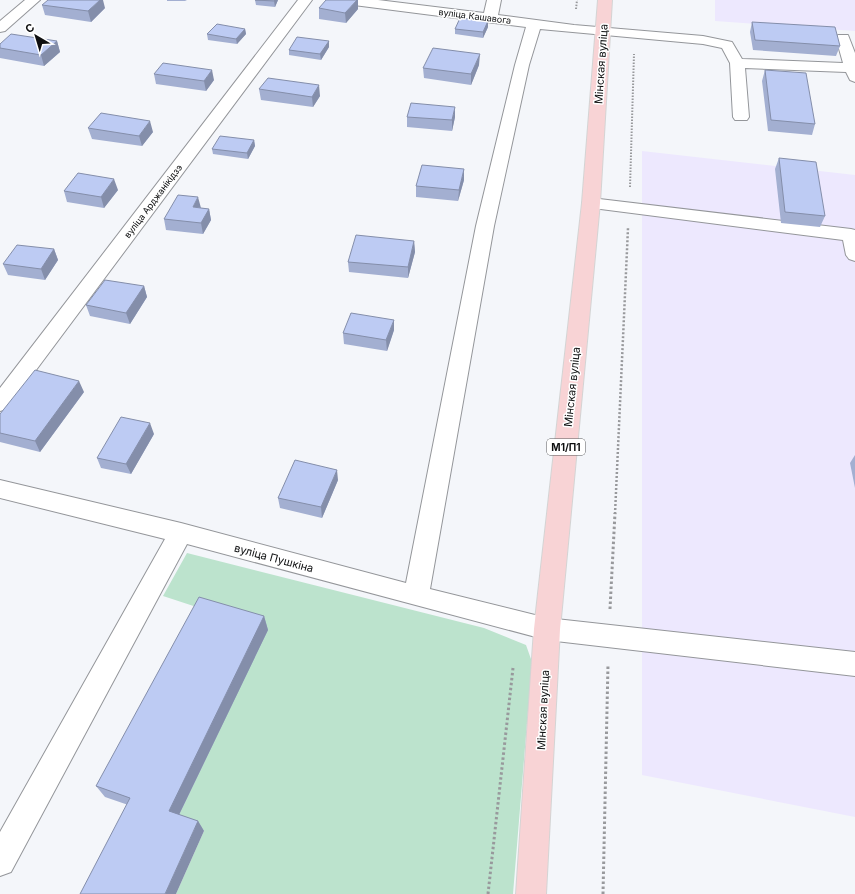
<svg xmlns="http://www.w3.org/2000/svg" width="855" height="894" font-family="Inter,sans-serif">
<rect width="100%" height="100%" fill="#f4f6fa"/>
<path fill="#ede8fe" d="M715,0H855V31L715,21Z
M642,151L855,175V817L642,775Z"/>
<path fill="#bce3cd" d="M187,553L484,628L526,645L532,662L513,894H176L204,831L176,821L267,630L163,596Z"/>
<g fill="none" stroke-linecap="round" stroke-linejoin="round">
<defs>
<path id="minor" d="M25,0H40L5,31L0,32V21Z
M298,0H312L7,409L0,411V388Z
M339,0H378L484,13L487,0H501L498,15L574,25L703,36L732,42L742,59L843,63L836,38L838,35H848L855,53V82L850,80L846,72L745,68L749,117L747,120H735L733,117L730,63L722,48L703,44L540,29L529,65L494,226L430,589L547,618L855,652V676L547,640L187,544L11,872L0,876V832L165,539L0,498V480L181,523L406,583L476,226L515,65L526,27L346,4L341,3Z
M591,198L851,229L855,230V261L849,259L846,255L843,240L585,207L582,203L585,199Z"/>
<path id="major" d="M598,0H612L600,203L560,629L546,894H516L534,629L582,203Z"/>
</defs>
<use href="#minor" stroke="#94969a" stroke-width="2"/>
<use href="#major" stroke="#d4d4d4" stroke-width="2"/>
<path stroke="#98999c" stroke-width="2" stroke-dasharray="1.5 1.5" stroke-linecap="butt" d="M576,9L577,0
M630,187L634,54"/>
<path stroke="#98999c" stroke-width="2.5" stroke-dasharray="2 2" stroke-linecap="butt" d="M615,514L628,228"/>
<path stroke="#98999c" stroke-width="3" stroke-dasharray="2.5 2.5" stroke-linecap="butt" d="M610,609L615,513
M488,894L513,668
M603,894L608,664"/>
<use href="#minor" fill="#fff" fill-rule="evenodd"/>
<use href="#major" fill="#f8d3d5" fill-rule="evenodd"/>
</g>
<path fill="#a3afd1" d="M167,0H187L185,1H167Z
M255,0H278L275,7L256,5Z
M42,5L105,8L91,22L45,15Z
M319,8L358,9L346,23L319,19Z
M488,21V27L483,38L455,34V29Z
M752,22L840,46L836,56L753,50L750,32Z
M245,29L246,34L237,44L208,40L207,34Z
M57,41L60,52L44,66L0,58V44Z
M329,41V47L321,60L289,55V50Z
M479,65L471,85L424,78L423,68Z
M765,70L815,124L812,135L768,131L762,81Z
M154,74L214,80L206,91L156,84Z
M259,89L320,96L313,107L261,100Z
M407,117H455L452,131L407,127Z
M88,128L153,132L142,146L92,139Z
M254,140L255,146L248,159L213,154L212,149Z
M779,158L825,216L820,227L781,223L775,169Z
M464,180L458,201L416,197V186Z
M118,190L104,208L67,202L64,191Z
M201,208L209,209L211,220L203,234L166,230L164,219Z
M414,241L415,252L408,278L349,272L348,262Z
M54,249L58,260L45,280L8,275L3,264Z
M144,286L147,297L130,324L90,316L86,305Z
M394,330L387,351L344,344L343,333Z
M84,392L40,452L0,442V414Z
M154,434L131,474L101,468L97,458Z
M855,455V488L850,463Z
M338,480L322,518L280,508L278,498Z
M264,616L268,630L179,815L198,821L204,831L105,797L96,786Z"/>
<path fill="#848eaa" d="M100,0H103L105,8L91,22L88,11Z
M275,0H278L275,7L274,1Z
M357,0H358V9L346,23L345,13Z
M488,21V27L483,38V32Z
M245,29L246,34L237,44L236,39Z
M57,41L60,52L44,66L41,55Z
M329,41V47L321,60L320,54Z
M480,54L479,65L471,85V74Z
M212,70L214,80L206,91L204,81Z
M319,85L320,96L313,107L312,97Z
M455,107V117L452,131V120Z
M150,121L153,132L142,146L139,136Z
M254,140L255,146L248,159L247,153Z
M464,169V180L458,201L459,190Z
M114,179L118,190L104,208L101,197Z
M198,197L201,208L193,207Z
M209,209L211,220L203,234L201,223Z
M414,241L415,252L408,278V267Z
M54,249L58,260L45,280L41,269Z
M144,286L147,297L130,324L126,313Z
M394,320V330L387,351L386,340Z
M79,381L84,392L40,452L35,441Z
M150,423L154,434L131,474L126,464Z
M337,470L338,480L322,518L321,507Z
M264,616L268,630L176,821L169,811Z
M198,821L204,831L176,894H165Z"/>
<path fill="#bdcbf3" stroke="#848eaa" d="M48,0H100L88,11L42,5Z
M255,0H275L274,1Z
M326,0H357L345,13L319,8Z
M460,18L488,21L483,32L455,29Z
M752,22L835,27L840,46L755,40Z
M217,24L245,29L236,39L207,34Z
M11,34L57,41L41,55L0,48V44Z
M297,37L329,41L320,54L289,50Z
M433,48L480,54L471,74L423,68Z
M163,63L212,70L204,81L154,74Z
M765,70L806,73L815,124L771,120Z
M268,78L319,85L312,97L259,89Z
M411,103L455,107L452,120L407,117Z
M101,113L150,121L139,136L88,128Z
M220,136L254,140L247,153L212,149Z
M779,158L816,162L825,216L785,212Z
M422,165L464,169L459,190L416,186Z
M78,173L114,179L101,197L64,191Z
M178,195L198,197L193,207L209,209L201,223L164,219Z
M356,235L414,241L408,267L348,262Z
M17,245L54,249L41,269L3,264Z
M105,280L144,286L126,313L86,305Z
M351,313L394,320L386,340L343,333Z
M35,370L79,381L35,441L0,433V414Z
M121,417L150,423L126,464L97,458Z
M295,460L337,470L321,507L278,498Z
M199,597L264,616L169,811L198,821L165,894H80L130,798L96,786Z"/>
<g text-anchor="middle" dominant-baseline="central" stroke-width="3" stroke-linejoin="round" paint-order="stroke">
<g font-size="9" fill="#0e0f10" stroke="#fff">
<text transform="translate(475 16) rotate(7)">вуліца Кашавога</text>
<text transform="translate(153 201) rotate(-53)">вуліца Арджанікідзэ</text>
</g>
<rect fill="#fff" stroke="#565758" stroke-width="1" x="547" y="439" width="38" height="16" rx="3"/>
<g font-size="10" font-weight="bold" fill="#0e0f10">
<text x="566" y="447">М1/П1</text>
</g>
<g font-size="11" fill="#0e0f10" stroke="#fff">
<text transform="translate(601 64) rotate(-86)">Мінская вуліца</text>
<text transform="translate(572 387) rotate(-84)">Мінская вуліца</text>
<text transform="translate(274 558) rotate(15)">вуліца Пушкіна</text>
<text transform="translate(543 710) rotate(-87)">Мінская вуліца</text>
</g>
</g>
<g transform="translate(36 36) rotate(322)" stroke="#ffffff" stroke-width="3" paint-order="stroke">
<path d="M0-3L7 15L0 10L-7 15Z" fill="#0e0f10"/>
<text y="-6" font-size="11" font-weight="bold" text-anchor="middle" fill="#0e0f10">С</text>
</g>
</svg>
